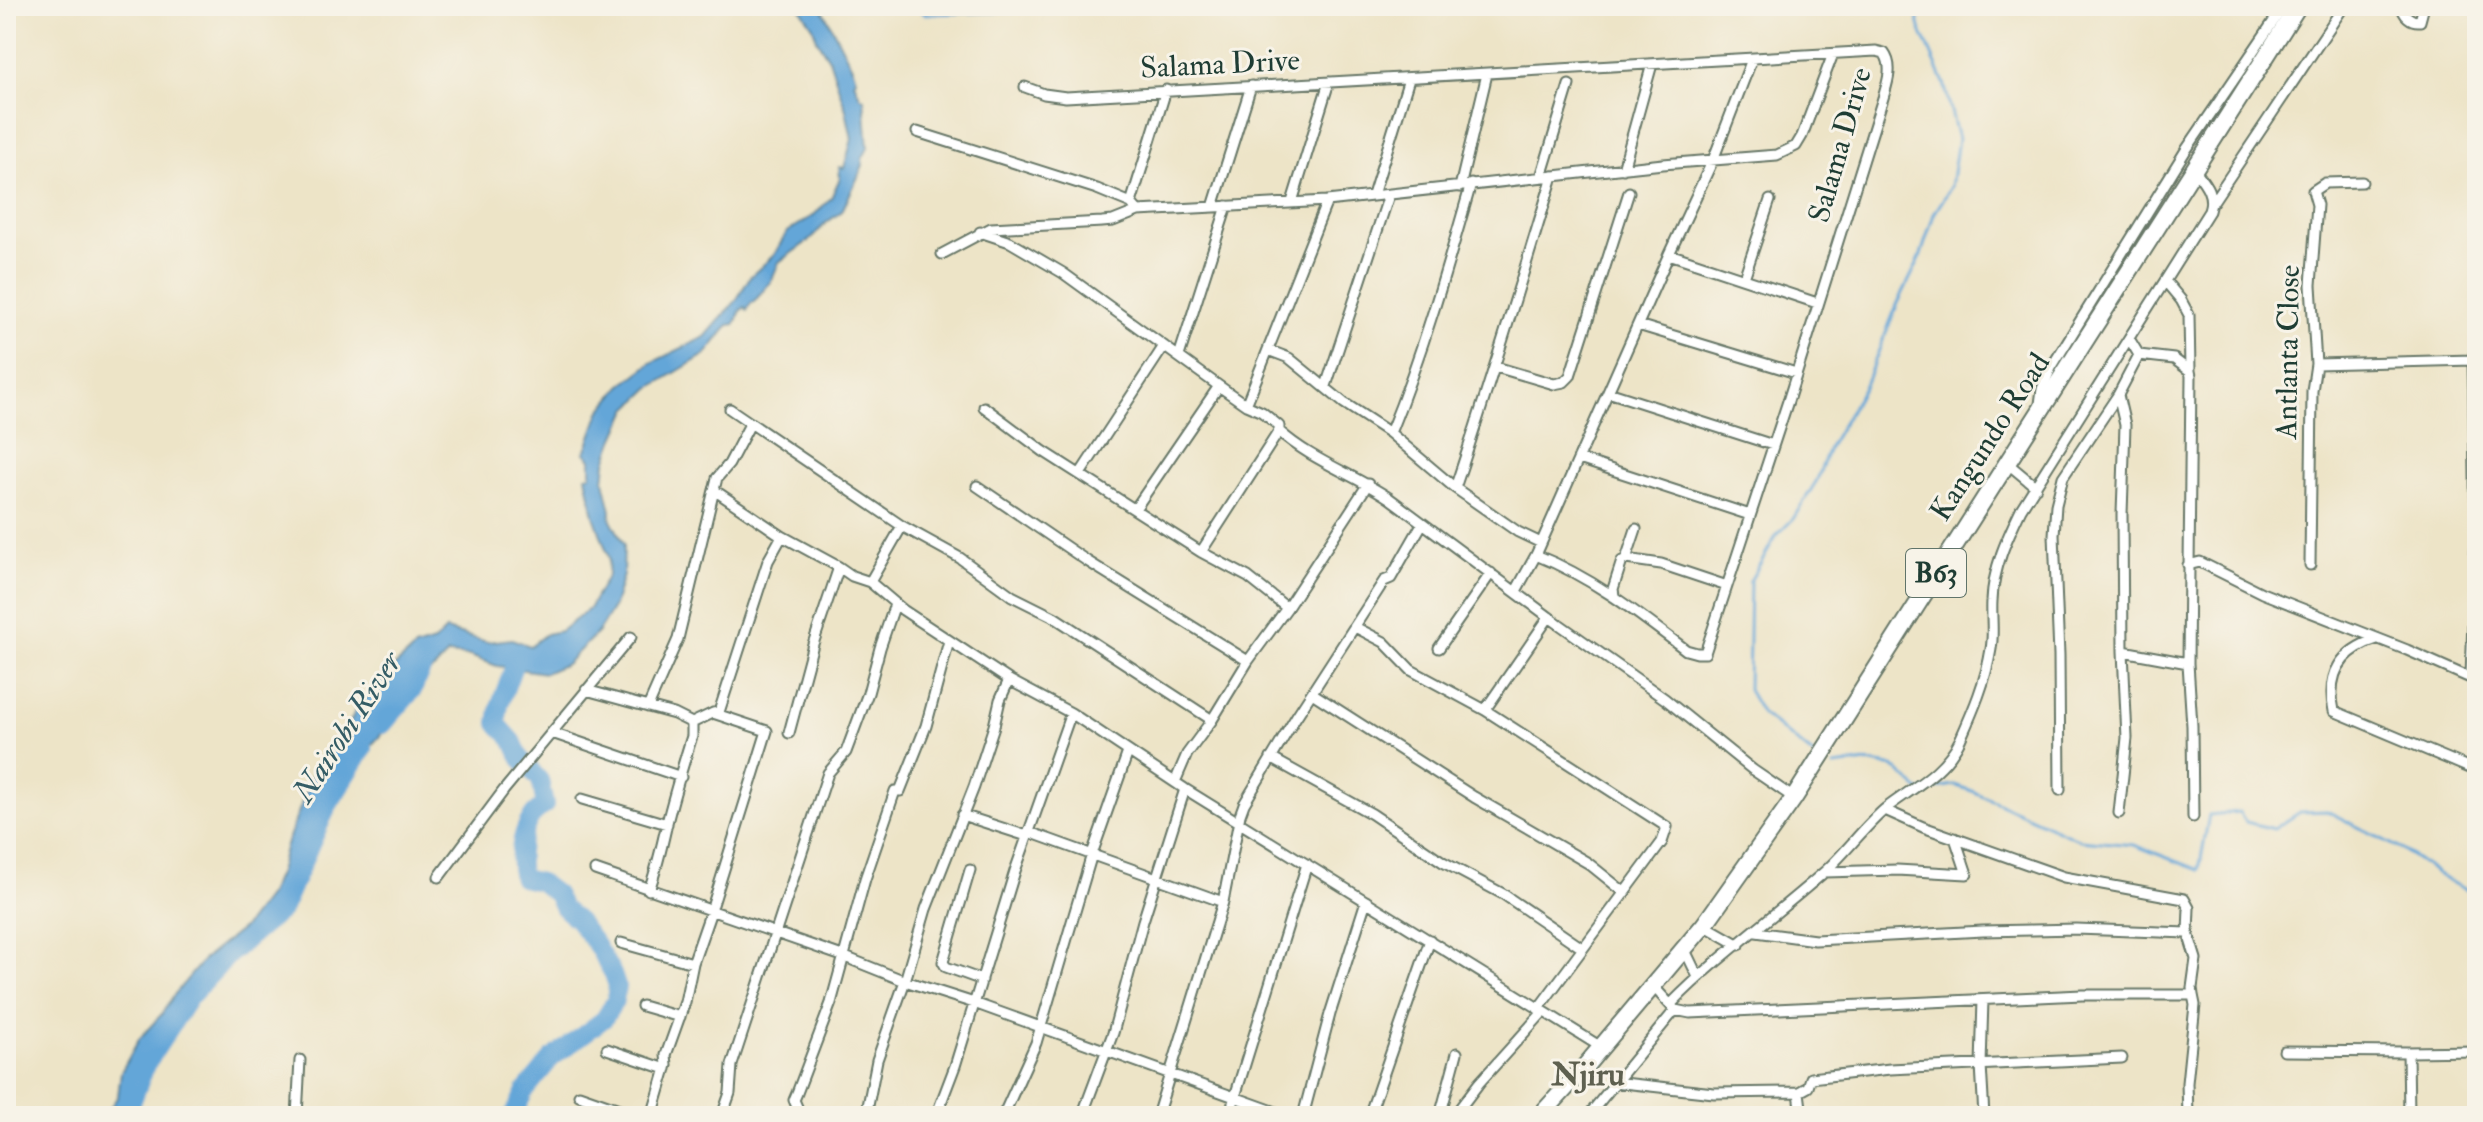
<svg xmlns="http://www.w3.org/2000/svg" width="2483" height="1122" font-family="'IM FELL Double Pica',serif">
<rect width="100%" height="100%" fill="#f7f3e8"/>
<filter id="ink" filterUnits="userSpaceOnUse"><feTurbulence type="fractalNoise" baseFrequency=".0125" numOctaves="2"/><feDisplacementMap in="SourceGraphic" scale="16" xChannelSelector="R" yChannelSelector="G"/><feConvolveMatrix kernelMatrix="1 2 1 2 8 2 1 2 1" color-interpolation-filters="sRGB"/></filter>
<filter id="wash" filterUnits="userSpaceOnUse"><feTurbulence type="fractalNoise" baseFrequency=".006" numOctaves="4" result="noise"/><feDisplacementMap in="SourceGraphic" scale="32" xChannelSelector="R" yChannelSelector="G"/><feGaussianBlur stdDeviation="1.8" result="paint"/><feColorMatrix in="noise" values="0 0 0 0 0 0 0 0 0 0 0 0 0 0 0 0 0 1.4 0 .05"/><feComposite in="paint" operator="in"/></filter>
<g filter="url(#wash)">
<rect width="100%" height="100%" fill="#ede4c7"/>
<path fill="#64a6d8" stroke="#427286" stroke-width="2" d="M799,6H821L853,69L856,79L854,82L860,96L864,99L868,148L862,159L863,166L842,211L826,223L811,239L779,262L772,280L754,302L751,303L747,310L745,307L741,310L735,324L729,325L706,354L650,388L628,409L614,440L606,462L604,481L611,511L610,518L624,544L623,575L614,606L598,632L566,664L545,673L497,666L470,656L448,654L435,668L414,682L380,736L349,769L332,794L322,819L312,828L296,876L269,921L249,942L227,957L203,980L176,1011L162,1040L142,1068L123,1116H105L118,1096L121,1072L139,1039L161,1015L174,995L204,959L244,927L269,894L279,872L285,848L312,776L329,746L345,734L356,709L395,666L415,648L434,642L446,630L487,642L512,639L530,646L546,634L561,631L589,609L608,575L609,558L594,516L586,476L591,475V459L585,453L600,412L621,386L651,363L705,337L736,301L750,277L774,255L787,232L813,216L831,198L840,178L839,167L844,168L852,139L846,110L829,59L817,40L813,27Z"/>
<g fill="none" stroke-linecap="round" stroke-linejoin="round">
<path stroke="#64a6d8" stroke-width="3" d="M914,6L925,14L1219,6
M1815,756L1762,714L1748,690L1750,581L1776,536L1793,519L1817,480L1830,445L1865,385L1897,305L1920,258L1934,214L1951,187L1958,139L1944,83L1920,28L1915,6
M1834,766L1867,762L1894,767L1920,791L1954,785L1972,791L2080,840L2134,845L2199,870L2209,815L2239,812L2246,822L2274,829L2300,812L2327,811L2403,850L2450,882L2471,892H2477"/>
<path stroke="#64a6d8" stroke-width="18" d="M383,725L413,690L426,660
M127,1116L146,1065L190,997L232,952L282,910L327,808L364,748
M513,1116L525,1091L552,1058L604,1019L615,1001L617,986L613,974L596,945L578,921L563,908L556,894L540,882L522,878C517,860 520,836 530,819C533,813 540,809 545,805L540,780L521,759L513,741L497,723L500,704L519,652"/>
</g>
</g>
<g filter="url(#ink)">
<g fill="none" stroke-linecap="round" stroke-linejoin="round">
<defs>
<path id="minor" d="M2402,6C2403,15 2411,22 2420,21L2424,6
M1025,87L1044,94L1066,97L1876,51L1884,53C1894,66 1887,84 1883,98L1788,401L1705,653H1697L1686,650C1639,614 1592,577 1536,555
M917,132L1097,189L1131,203L1138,211L1327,201
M2477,161V209
M1623,169L1652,64
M1541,177L1569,85
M1460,187L1487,74
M1373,195L1409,79
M1292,202L1329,82
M1131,203L1166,90
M2212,203L2344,6
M1213,207L1251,86
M980,232L1010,242L1063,273L1219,386L1246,405L1262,412L1279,426V431C1311,460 1353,474 1389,498L1549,617L1665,699L1753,770L1794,798
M942,254L991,228L1102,222L1113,221L1138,211
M1669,254L1817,303
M1744,278L1770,200
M2166,282L2181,300L2189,315L2190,371
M1638,325L1796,373
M1268,350L1289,358L1344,403L1390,433L1455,488L1518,532L1541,543
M2139,355L2174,359L2190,371L2191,376L2188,663L2192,726L2193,817
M1179,356L1227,206
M2316,364L2473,360
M1496,367L1554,384L1564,382L1570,376L1629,192
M1326,386L1389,195
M1608,392L1773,445
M2040,404L2042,389L2051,368L2186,150L2284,6
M1246,405L1327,201L1663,164L1777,155L1796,146L1802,136L1833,54
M984,407L1043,451L1201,552L1248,577L1287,608
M730,409L902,526L960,558L1012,596L1054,617L1212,720
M1390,433C1423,352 1447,268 1471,184
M1579,459L1750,515
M2006,462L2036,487
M1080,474L1164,346
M977,486L1087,561L1248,661
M1455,488C1490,385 1521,280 1553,176
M1135,509L1219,386
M782,536L839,567
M1201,552L1279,431
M1626,559L1636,529
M2188,565L2200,562L2262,593L2407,650L2477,681
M2310,565L2312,391L2316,364L2311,285L2317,205L2313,191L2325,183L2362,182
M870,582L903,610L1009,680L1071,713L1185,789L1601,1047
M1516,591L1536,555L1669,254L1713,160L1752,59
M1614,596L1613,589L1622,561L1626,559L1661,564L1727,586
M1355,627L1384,642L1411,670L1485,710L1667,827L1662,842L1538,1009
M2377,639C2341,650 2326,674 2334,711L2477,771
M1439,648L1491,573
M2123,651L2188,663
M2471,677L2476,531L2473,360L2477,337
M586,690L674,714L692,723V736C683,765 674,794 667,823C662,846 657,868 649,890
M1312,693L1474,797L1588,863L1624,892
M648,707L678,639L714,490
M1485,710L1549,617
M692,723L713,713L719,712L768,561L782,536L714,490L717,478L729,464L750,424
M552,733L681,777
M789,733L813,644L839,567L852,576L870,582L902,526
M1271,758L1372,814L1443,862L1503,894L1582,948
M1175,782L1187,754L1212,720L1248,661L1287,608L1368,484
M2060,790L2059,655L2054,535L2056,505L2063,477L2118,395
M582,799L667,824
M2119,813L2127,738L2123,651L2122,514L2125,425L2118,395L2139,355L2130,340
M962,815L1027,836
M1029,832L1223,902
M595,870L845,957L905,981L974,1003L1287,1116
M970,870L943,962L946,967L982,980
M1825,872L1897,870L1967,874L1955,838
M439,877L504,790L631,637
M1704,925L1739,945
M1756,932L1815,940L1983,931L2076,929L2188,933
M621,943L693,963
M1684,948L1698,977
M1653,986L1675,1010L1690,1013L2082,995H2193L2192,988L2196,959L2188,933L2189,908L2184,899L2064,877L1923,827L1885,810
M1983,1000L1981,1065L1984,1116
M1671,1004C1717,957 1772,918 1822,874C1845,854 1862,829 1885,809C1912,788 1944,773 1960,740C1973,711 1986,681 1991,649C1994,633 1991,617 1992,601C1993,568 2007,538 2021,509L2209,211C2215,194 2204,182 2194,169
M642,1006L680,1017
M607,1049L666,1069
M2284,1051L2408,1052L2409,1116
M2408,1052L2477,1051
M1614,1082L1714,1093L1799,1092L1808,1087L1811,1078L1890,1069L2122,1058
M1799,1092L1802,1116
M579,1095L639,1116
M297,1116L300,1060
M652,1116L667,1065L666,1055L685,1002L693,963L711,911L767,731L713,713
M722,1116L730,1093L732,1065L828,773L846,752L868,693L880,648L895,604
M801,1116L794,1100L797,1093L831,1003L865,879L895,791H900L926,726L949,641
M866,1116L877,1060L905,981L926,909L974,787L994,726L1000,700L1009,680
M936,1116L955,1066L1015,871L1071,713
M1003,1116L1036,1043L1092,854L1128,752
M1082,1116L1113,1033L1143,921L1185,789
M1157,1116L1223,902L1240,815L1244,804L1296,717L1384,581L1391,578L1422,524
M1229,1116L1307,864
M1303,1116L1330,1014L1366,901
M1369,1116L1430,940
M1440,1116L1457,1053
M1454,1116L1479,1083L1543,1012
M1588,1116L1675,1010
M2188,1116L2187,1083L2195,1005L2193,995"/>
<path id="trunk" d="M1540,1116L1582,1070L1704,925L1794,798L2298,6"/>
</defs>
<use href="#minor" stroke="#677767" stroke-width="13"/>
<use href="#trunk" stroke="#677767" stroke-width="20"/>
<use href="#minor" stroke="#fff" stroke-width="9"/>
<use href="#trunk" stroke="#fff" stroke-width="16"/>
</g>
</g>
<g text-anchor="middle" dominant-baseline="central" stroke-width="6" stroke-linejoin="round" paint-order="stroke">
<rect fill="#f7f3e8" stroke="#60746a" stroke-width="2" x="1906" y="549" width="60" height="48" rx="6"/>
<g font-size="28" font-weight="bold" fill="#1f3d34">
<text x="1936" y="573">B63</text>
</g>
<g font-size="30" fill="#1f3d34" stroke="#f7f3e8">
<text transform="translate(1220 64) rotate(-3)">Salama Drive</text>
<text transform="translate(1840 145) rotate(-74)">Salama Drive</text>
<text transform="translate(2288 352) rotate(-89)">Antlanta Close</text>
<text transform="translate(1990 437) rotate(-57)">Kangundo Road</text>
</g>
<g font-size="32" font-style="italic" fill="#345c65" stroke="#f7f3e8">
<text transform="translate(347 727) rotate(-57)">Nairobi River</text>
</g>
<g font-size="32" font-weight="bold" fill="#5e6050" stroke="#f7f3e8">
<text x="1588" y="1075">Njiru</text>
</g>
</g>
<rect width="2483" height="1122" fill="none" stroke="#f7f3e8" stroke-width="32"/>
</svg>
